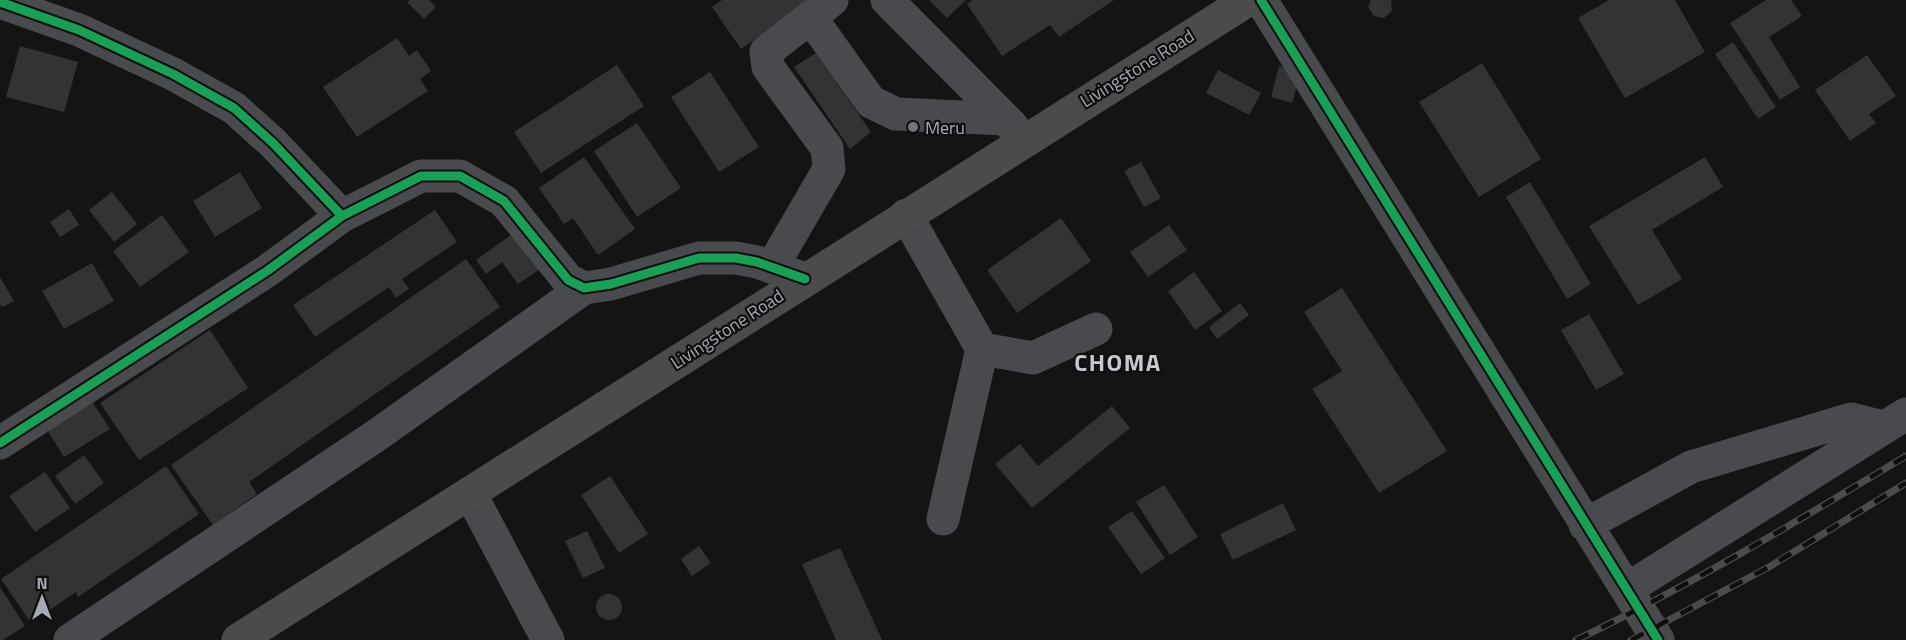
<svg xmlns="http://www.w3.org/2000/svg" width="1906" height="640" font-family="'Titillium Web',sans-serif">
<rect width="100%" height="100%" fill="#141415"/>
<path fill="#333336" d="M410,0H429L436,7L424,19L407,2Z
M722,0H811L741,49L712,7Z
M929,0H966L947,18Z
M973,0H1114L1059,37L1050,25L1002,56L967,4Z
M1371,0H1391L1392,11L1384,18L1374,16L1368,7Z
M1609,0H1675L1705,52L1625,98L1578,18Z
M1766,0H1791L1802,16L1769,37L1800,87L1780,100L1730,23Z
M397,38L409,56L417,50L431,71L420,79L428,91L357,137L323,87Z
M1733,42L1776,107L1758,119L1715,54Z
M20,46L78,62L64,112L6,97Z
M816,53L871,132L850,149L794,67Z
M1867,55L1896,96L1869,114L1876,123L1850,141L1815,90Z
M1482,63L1541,159L1479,197L1419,102Z
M617,65L644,106L541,173L514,132Z
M1279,66L1301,72L1292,103L1271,97Z
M1218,70L1261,93L1249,115L1206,93Z
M710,72L759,147L719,172L671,97Z
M637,123L681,188L637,217L594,151Z
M584,157L635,229L598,255L573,218L564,224L539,188Z
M1705,157L1723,187L1652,230L1682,279L1638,305L1589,226Z
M1141,162L1161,198L1144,207L1124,171Z
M240,172L262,208L215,237L193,201Z
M1530,182L1591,284L1567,299L1506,197Z
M112,192L137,224L114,242L89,210Z
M69,209L79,225L60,237L50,222Z
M435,210L457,242L402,279L409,289L396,298L389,287L315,337L293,305Z
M162,215L189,252L140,287L113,251Z
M1061,218L1091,261L1017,313L987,270Z
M1169,225L1187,250L1148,277L1130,252Z
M514,233L540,269L518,284L502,262L486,274L476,260Z
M466,259L500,307L249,482L257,494L213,525L171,465Z
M92,263L114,301L64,329L42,291Z
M1194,272L1222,311L1195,330L1168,291Z
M0,277L14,301L2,307L0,304Z
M1342,288L1447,451L1379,493L1312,389L1342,371L1304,312Z
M1240,303L1249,315L1217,339L1209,327Z
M1589,314L1624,374L1596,390L1561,330Z
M210,330L248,388L139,460L100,403Z
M89,397L110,429L64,457L44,425Z
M1112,406L1130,428L1032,508L995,464L1020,444L1038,466Z
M84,455L104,483L75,504L55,476Z
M166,466L199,514L78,597L76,592L31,623L1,579Z
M45,472L70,508L35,532L9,496Z
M610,476L648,534L619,553L581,495Z
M1164,485L1198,537L1170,555L1136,502Z
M1283,503L1296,530L1233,560L1220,534Z
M1132,511L1165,558L1141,574L1108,527Z
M587,531L605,568L583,578L565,541Z
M699,546L711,563L692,576L681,559Z
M840,548L882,640H836L802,564Z
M0,587L25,626L3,640H0Z
M596 607a13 13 0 1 1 26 0a13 13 0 1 1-26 0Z"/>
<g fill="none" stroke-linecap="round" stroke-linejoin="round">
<path stroke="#494a4d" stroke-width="33" d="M887,0L1013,127
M1261,0L1658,640
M0,2L79,30L173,74L234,108L273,143L342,216
M811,18L871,102L896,114L1005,119
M906,215L982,349L1033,358L1096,329
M772,267L829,169L827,148L768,67L766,52L832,0
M0,443L267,271L342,216L421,176H460L504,201L568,280L584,288L611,284L699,258H736L757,262L805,279
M470,493L548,640
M943,519L982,349
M1585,525L1691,467L1851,419L1883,427
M1627,589L1906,414
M70,640L377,435L584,288"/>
<path stroke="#4b4b4e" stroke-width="33" d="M238,640L1248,0"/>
<defs>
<path id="rail" d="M1576,640C1689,586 1798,521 1906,456
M1631,640L1769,567L1906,483"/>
</defs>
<use href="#rail" stroke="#4a4b4d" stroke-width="7"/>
<use href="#rail" stroke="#0f0f10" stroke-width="4.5" stroke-dasharray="14" stroke-linecap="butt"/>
<defs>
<path id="cycleway" d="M1261,0L1658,640
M0,2L79,30L173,74L234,108L273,143L342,216
M0,443L267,271L342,216L421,176H460L504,201L568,280L584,288L611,284L699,258H736L757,262L805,279"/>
</defs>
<use href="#cycleway" stroke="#0f0f10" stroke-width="13"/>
<use href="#cycleway" stroke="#1a9f57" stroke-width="9"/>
</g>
<circle fill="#74757c" stroke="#0f0f10" stroke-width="2" cx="913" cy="127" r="6"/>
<g text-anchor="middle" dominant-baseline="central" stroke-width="4.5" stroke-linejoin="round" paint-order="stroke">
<g font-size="18" fill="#a7a9b4" stroke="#0f0f10">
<text transform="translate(1137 68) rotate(-32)">Livingstone Road</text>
<text transform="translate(727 329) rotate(-33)">Livingstone Road</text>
</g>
<g font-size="18" fill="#a7a9b4" stroke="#0f0f10" text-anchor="start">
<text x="925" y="127">Meru</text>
</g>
<g font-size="24" font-weight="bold" letter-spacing="1.5" fill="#c7c8d0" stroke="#0f0f10">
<text x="1118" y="362">CHOMA</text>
</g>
</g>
<g transform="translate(42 598)" stroke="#0f0f10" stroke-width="4.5" paint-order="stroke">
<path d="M0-4.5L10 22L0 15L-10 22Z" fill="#a7a9b4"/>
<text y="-9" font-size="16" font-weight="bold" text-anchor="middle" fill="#a7a9b4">N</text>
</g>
</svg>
